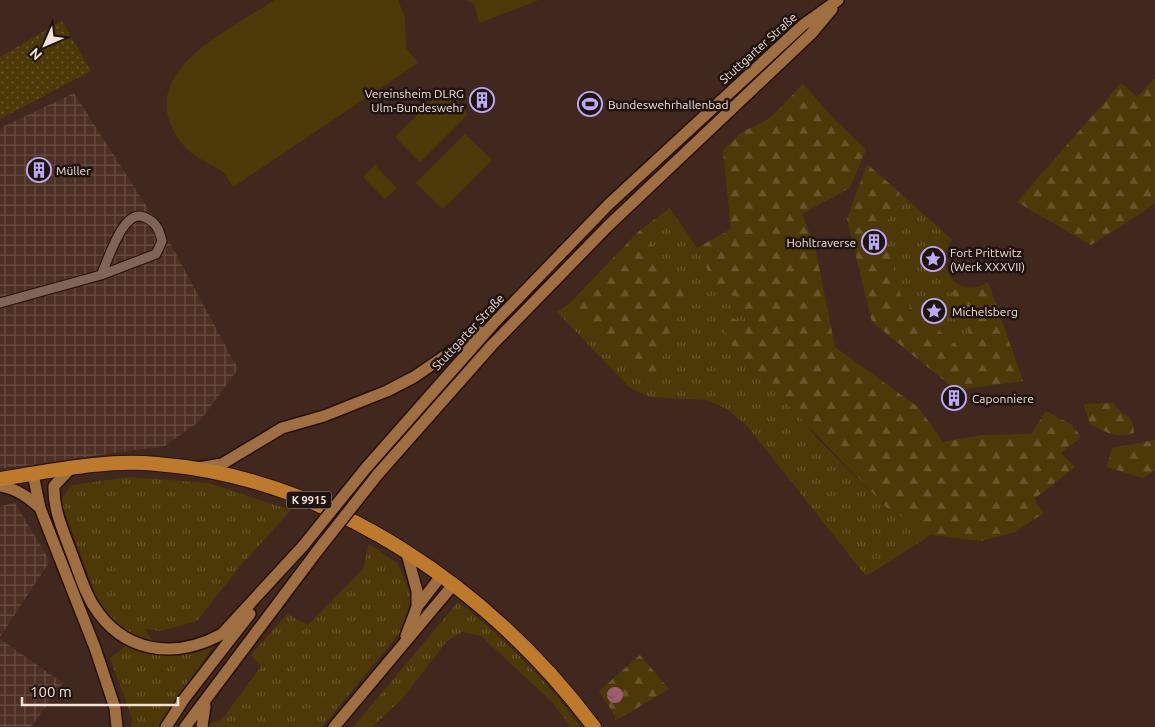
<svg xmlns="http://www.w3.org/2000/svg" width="1155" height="727" font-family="Ubuntu,sans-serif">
<defs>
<pattern id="industrial-grid" width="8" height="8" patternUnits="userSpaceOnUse" patternTransform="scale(1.25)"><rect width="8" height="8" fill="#4d2f23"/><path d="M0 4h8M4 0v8" fill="none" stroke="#674d42"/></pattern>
<pattern id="grass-tufts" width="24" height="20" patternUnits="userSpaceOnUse" patternTransform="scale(1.25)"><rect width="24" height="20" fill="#4d3907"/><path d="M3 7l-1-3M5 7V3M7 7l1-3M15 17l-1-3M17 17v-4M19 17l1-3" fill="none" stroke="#67552b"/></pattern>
<pattern id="forest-firs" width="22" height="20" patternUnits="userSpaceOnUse" patternTransform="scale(1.25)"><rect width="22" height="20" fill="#4d3907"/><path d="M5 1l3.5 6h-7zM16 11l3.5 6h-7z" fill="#67552b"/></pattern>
<pattern id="garden-dots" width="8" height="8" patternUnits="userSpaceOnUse" patternTransform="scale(1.25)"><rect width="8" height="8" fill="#4d3907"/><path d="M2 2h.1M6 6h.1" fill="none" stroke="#67552b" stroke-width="1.8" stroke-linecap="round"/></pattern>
<pattern id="water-ripples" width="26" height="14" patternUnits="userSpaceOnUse" patternTransform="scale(1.25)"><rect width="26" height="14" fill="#9d5c71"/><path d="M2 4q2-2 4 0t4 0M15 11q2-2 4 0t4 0" fill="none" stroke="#73505a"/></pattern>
</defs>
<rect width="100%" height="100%" fill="#40281e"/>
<path fill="url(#industrial-grid)" d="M74,93L170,243L238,369L200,421L165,446L0,469V128Z
M15,503L50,561L0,637V506Z
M0,639L63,683L31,727H0Z"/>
<path fill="url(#grass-tufts)" d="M900,193L947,235L939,254V263L975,347L961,349L902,300L883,231Z
M670,208L697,248L714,284L743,302L747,324L720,313L816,437L887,508L931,535L866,576L748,427L727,409L706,400L650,397L630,388L557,312L569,304L652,389L672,329L690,290L640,230Z
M129,477L208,483L291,510L241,565L197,621L160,631L145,629L152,640L212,648L159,727H131L132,718L110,658L125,647L98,601L60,500L72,485Z
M369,544L397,563L412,596L403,629L322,727H201L222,719L261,667L251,655L287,614L308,625L363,569Z
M458,602C505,638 546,680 581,727H571L551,701L481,636L462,632L447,641L401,700L372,727H353Z"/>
<path fill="url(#forest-firs)" d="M1155,78V204L1091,245L1017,202L1121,83L1137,97Z
M803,84L833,118L866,150L850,188L802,214L815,247L835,347L918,407L943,442L982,435L1031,434L1046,411L1072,425L1081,437L1061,453L1075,467L1034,499L1044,513L1015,532L981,541L931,535L887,508L733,348L721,323L720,313L747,324L743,302L714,284L697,248L731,229L723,150L742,132L767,120L776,112Z
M867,164L900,193L883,231L902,300L961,349L975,347L939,263L942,244L947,235L952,240C932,267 958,301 988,282L1023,381L956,390L872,322L847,219Z
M640,230L690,290L672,329L652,389L569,304Z
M1114,403C1121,418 1134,411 1134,433C1117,439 1105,432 1090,424L1083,404Z
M1155,440V471L1143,478L1107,467L1112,448Z
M640,655L669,689L615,721V716L599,691Z"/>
<path fill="url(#garden-dots)" d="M62,21L91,71L0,119V57Z"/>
<path fill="#4d3907" d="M275,0H398L405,18L406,48L418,63L233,187C229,181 225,172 219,169C206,161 194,158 184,146C126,76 227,31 275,0Z
M466,0H539L479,23L474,4Z
M443,89L468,114L420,162L395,137Z
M465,134L492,160L443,209L416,183Z
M375,165L397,188L385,199L363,177Z"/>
<path fill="url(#water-ripples)" d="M607 695a8 8 0 1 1 16 0a8 8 0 1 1-16 0Z"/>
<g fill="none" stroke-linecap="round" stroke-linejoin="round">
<defs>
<path id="minor" d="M0,303L101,275L156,254L162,241C159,229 156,222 144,217C123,208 108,261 101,275"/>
<path id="secondary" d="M198,468L222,464L282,428L324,416L387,391L414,377L480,332
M366,468L494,323L609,204L803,25L838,0
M70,469L54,486C53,509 63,530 71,552C78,569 83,589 93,605C123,653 174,660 222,634L303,546
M33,474L40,508
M378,474L492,345L608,226L812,33L832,9
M0,486C17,489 28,497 40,508L95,648L115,708L117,727
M407,554L417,591V607
M406,636L417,607L441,576
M166,727L184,699L250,614
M185,727L318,550
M202,727L205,706
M334,727L453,585"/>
<path id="primary" d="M0,479C52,471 105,459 157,464C332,478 491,590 594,727"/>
</defs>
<use href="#minor" stroke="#261007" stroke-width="11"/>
<use href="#secondary" stroke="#261007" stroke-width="14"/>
<use href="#primary" stroke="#261007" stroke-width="16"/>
<use href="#minor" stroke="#806459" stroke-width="9"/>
<use href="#secondary" stroke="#9f6f42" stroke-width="11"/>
<use href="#primary" stroke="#bd7a2b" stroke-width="14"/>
<defs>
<path id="secondary-bridge" d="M303,546L366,468
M318,550L378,474"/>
</defs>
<use href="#secondary-bridge" stroke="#261007" stroke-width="14" stroke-linecap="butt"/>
<use href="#secondary-bridge" stroke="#9f6f42" stroke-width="11"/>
</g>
<defs>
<symbol id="building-ring" viewBox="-11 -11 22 22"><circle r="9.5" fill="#1f1410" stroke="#bcaaf5" stroke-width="1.5"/><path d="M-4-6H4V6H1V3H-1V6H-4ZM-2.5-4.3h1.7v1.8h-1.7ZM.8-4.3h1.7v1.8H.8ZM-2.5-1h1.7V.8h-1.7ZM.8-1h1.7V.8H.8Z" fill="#bcaaf5"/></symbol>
<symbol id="stadium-ring" viewBox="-11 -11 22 22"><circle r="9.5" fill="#1f1410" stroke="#bcaaf5" stroke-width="1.5"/><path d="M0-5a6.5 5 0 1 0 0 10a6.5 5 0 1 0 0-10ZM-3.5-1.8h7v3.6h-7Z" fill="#bcaaf5"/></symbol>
<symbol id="sight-ring" viewBox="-11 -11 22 22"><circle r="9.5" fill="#1f1410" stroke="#bcaaf5" stroke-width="1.5"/><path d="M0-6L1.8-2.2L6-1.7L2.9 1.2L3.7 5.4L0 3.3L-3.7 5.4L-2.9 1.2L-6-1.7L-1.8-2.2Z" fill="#bcaaf5"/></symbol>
</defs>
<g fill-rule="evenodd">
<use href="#building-ring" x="468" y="86" width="28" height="28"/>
<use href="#stadium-ring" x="576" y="90" width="28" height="28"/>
<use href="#building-ring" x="25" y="156" width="28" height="28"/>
<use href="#building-ring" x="860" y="228" width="28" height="28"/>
<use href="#sight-ring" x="919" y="245" width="28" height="28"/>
<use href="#sight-ring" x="920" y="297" width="28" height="28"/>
<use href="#building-ring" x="940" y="384" width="28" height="28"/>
</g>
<g text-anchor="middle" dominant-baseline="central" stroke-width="5" stroke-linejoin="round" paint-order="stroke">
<rect fill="#1f1410" stroke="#b3a49f" stroke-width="1" x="286.5" y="491.5" width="45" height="17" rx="4"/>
<g font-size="11" font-weight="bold" fill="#f3e2dc">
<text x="309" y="500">K 9915</text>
</g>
<g font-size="12" fill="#f3e2dc" stroke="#1f1410">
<text transform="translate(758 48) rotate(-42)">Stuttgarter Straße</text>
<text transform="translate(468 332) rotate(-47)">Stuttgarter Straße</text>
</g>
<g font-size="12" fill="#f3e2dc" stroke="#1f1410" text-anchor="start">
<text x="464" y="93" text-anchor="end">Vereinsheim DLRG<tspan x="464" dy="14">Ulm-Bundeswehr</tspan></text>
<text x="608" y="104">Bundeswehrhallenbad</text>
<text x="56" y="170">Müller</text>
<text x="856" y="242" text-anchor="end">Hohltraverse</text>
<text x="950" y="252">Fort Prittwitz<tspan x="950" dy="14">(Werk XXXVII)</tspan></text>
<text x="952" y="311">Michelsberg</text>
<text x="972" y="398">Caponniere</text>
</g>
</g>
<g transform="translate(45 45) rotate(225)" stroke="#1f1410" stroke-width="4" paint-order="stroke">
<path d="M0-4L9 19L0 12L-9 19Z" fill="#f3e2dc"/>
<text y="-8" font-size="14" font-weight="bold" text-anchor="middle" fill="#f3e2dc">N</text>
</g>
<path d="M22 697v8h156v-8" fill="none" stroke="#f3e2dc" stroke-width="2.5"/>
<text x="30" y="697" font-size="15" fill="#f3e2dc" stroke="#1f1410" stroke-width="4" paint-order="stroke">100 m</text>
</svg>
